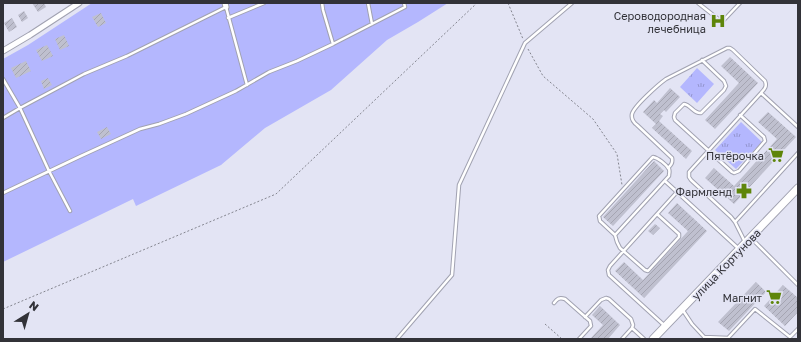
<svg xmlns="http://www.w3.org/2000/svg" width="801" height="342" font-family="'Golos Text',sans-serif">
<defs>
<pattern id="park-tufts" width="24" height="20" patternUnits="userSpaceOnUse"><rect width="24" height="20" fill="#b4b7fe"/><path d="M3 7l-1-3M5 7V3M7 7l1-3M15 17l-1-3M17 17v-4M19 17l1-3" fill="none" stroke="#9395cf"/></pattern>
<pattern id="building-hatch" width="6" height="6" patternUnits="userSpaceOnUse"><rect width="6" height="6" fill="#bfc0cf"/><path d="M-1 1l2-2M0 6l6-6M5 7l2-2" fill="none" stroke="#a5a5b2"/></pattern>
</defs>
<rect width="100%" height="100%" fill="#e3e4f4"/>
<path fill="url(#park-tufts)" d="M697,68L714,84L697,103L680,87Z
M741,122L762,142L736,169L715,150Z"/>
<path fill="#b4b7fe" d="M92,3H448L418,22L387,40L331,90L265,128L221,165L136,206L133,199L3,262V59L28,45Z"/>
<path fill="url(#building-hatch)" d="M32,3H44L46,7L38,12Z
M24,11L28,18L22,22L18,15Z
M101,13L106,23L98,27L92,17Z
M12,18L17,27L9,32L4,23Z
M64,35L69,46L60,50L55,39Z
M47,45L53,56L42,61L36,50Z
M730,57L758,83L715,129L705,120L739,83L721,66Z
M26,61L31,71L16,78L11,68Z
M48,78L52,85L44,89L41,81Z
M670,88L680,97L666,112L664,110L660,114L663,116L659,121L692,151L686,159L652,128L656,124L643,112L654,100L657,103Z
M768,112L796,137L734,204L705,178L714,168L734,186L777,139L758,122Z
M107,127L111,134L101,139L97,132Z
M654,161L664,171L613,226L603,217Z
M677,203L707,231L644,298L615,271L624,262L643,280L688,231L668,213Z
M655,224L660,228L653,235L648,231Z
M756,282L766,292L729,331L718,322Z
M783,285L798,298V312L785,326L764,306Z
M600,306L620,325L608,339H590L603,325L592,315Z"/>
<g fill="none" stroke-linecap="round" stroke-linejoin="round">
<defs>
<path id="service" d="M322,3L323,10L333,44
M368,3L372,24
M698,3L722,22L740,3
M228,18L264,3
M702,60L724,81L726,86L724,90L701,113C694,114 691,105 684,104L675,113L674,117L675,120L732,172L734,173L739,171L765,141L764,137L740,115
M3,79L20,108L49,171L70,211
M3,118L20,108L84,74L127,56L226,7L247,85
M653,157C658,158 666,164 669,169C670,172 669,173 669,176L615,235L600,221L599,216L651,159Z
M668,168C671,165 673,163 672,158L637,125C633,122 631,119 632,114C634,106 659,84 666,79L727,48H730L733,50L765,81C767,86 765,89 761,93
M665,181L677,192
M3,193L81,156L140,129L159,124L186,114L236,91L269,72L297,61L333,44L405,7L404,3
M735,222L798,153
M615,235L617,242L620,248L645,270L648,271L679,237V234L657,214
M751,238L798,285
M745,242L735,222L731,217L691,180L689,177V172L761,93L798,127
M554,303C557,299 559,297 565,299L590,321L591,326L579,339
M682,309L692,324L706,339
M585,317L601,300L606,298L609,299L631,319L633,325L632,328
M665,326L609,275L608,270L610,266L677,192L739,249
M704,337L728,338L755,309L790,337L798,329
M397,339L452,275L459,185L525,43L572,3
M622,339L632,328L644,339"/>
<path id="minor" d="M225,3L226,7
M3,51L30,35L79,3"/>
<path id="secondary" d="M653,339L798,188"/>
</defs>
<use href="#service" stroke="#a1a2b1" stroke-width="4.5"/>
<use href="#minor" stroke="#a1a2b1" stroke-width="7"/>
<use href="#secondary" stroke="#a1a2b1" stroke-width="9"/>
<path stroke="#84858f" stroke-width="1" stroke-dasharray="2 2" stroke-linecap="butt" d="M508,3L523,39
M528,49L543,76L593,119L617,154L622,185
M3,309L276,194L477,3
M545,324L562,339"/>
<use href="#service" stroke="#fff" stroke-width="2.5"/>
<use href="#minor" stroke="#fff" stroke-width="5"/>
<use href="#secondary" stroke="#fff" stroke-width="7"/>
</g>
<defs>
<symbol id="hospital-bare" viewBox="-9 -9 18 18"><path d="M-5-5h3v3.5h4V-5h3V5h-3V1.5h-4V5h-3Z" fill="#5e850a" stroke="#e3e4f4" stroke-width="2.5" paint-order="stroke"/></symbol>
<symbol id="supermarket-bare" viewBox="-9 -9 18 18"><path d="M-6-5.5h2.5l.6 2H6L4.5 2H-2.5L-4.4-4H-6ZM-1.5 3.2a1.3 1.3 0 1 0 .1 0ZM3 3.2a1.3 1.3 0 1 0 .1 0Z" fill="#5e850a" stroke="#e3e4f4" stroke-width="2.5" paint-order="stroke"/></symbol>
<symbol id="pharmacy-bare" viewBox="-9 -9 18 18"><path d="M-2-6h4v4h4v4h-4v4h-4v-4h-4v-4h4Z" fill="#5e850a" stroke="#e3e4f4" stroke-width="2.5" paint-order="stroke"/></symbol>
</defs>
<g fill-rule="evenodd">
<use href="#hospital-bare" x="707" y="10" width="22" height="22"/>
<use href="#supermarket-bare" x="765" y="144" width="22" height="22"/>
<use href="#pharmacy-bare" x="733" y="180" width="22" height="22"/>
<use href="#supermarket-bare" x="763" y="286" width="22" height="22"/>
</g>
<g text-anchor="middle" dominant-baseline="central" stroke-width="3" stroke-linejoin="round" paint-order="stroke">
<g font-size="11" fill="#323238" stroke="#e3e4f4" text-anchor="end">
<text x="706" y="15">Сероводородная<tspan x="706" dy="13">лечебница</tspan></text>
<text x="764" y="155">Пятёрочка</text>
<text x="732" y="191">Фармленд</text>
<text x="762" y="297">Магнит</text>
</g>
<g font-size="11" fill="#323238" stroke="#e3e4f4">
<text transform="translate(726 264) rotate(-46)">улица Кортунова</text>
</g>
</g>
<rect width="801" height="342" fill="none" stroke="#323238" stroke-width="8"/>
<g transform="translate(28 314) rotate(37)" stroke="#e3e4f4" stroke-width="3" paint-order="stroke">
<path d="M0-3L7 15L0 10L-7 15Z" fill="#323238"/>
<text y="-6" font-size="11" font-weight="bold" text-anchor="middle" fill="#323238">N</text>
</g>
</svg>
